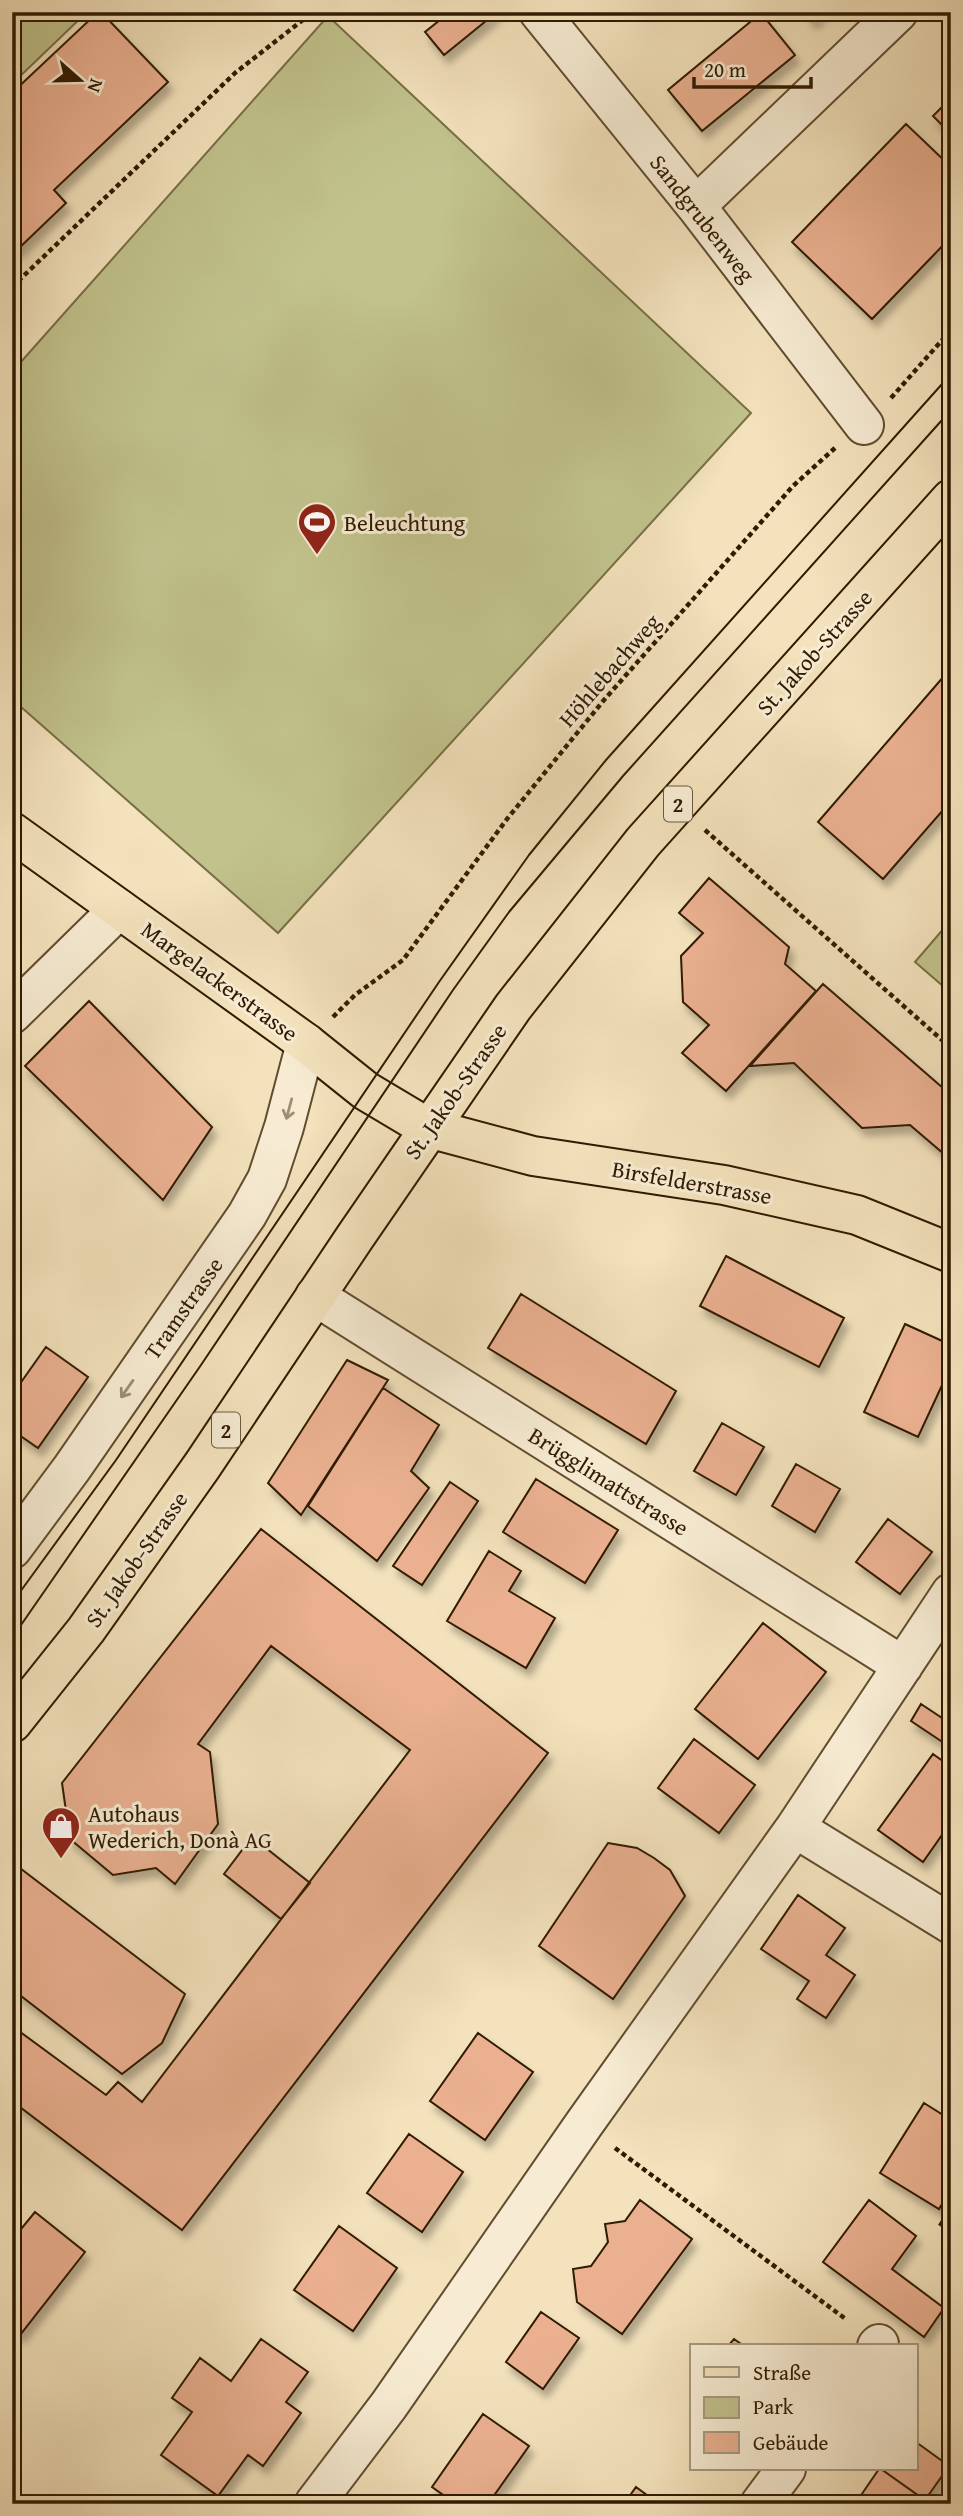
<svg xmlns="http://www.w3.org/2000/svg" width="963" height="2516" font-family="'Gentium Book Plus',serif">
<defs>
<filter id="shadow"><feDropShadow dx="4.5" dy="8" stdDeviation="3.5" flood-color="#0004"/></filter>
</defs>
<rect width="100%" height="100%" fill="#f3e2bc"/>
<filter id="stains"><feTurbulence type="fractalNoise" baseFrequency=".00286" numOctaves="4"/><feColorMatrix values="0 0 0 0 .2 0 0 0 0 .09 0 0 0 0 .02 0 0 0 .5 -.17"/></filter>
<radialGradient id="worn" r=".72"><stop offset=".6" stop-color="#630" stop-opacity="0"/><stop offset="1" stop-color="#630" stop-opacity=".3"/></radialGradient>
<path fill="#c1c28c" stroke="#786e46" stroke-width="2" d="M22,12H87L12,84V22Z
M328,16L751,413L278,933L12,699V372Z
M951,920V993L915,962Z"/>
<path fill="#eab090" stroke="#301a00" stroke-width="2" filter="url(#shadow)" d="M98,12H101L168,82L54,190L66,203L17,250L12,245V93Z
M450,12H497L444,55L425,32Z
M805,12H823L812,21Z
M761,13L795,55L702,131L668,90Z
M951,98V134L933,116Z
M906,124L951,167V237L872,319L792,242Z
M951,668V801L883,879L818,822Z
M709,878L789,947L785,964L816,991L726,1091L682,1053L709,1025L683,1002L681,956L703,933L679,913Z
M823,984L951,1095V1160L910,1125L862,1128L794,1063L750,1066Z
M89,1001L212,1127L163,1200L25,1066Z
M726,1256L844,1318L819,1367L700,1306Z
M521,1294L676,1391L646,1444L488,1348Z
M951,1311V1332L943,1328Z
M905,1324L951,1345V1366L918,1437L864,1412Z
M46,1347L88,1377L38,1448L12,1430V1395Z
M347,1360L388,1380L301,1515L268,1483Z
M383,1388L439,1425L411,1471L429,1488L377,1561L308,1506Z
M722,1423L764,1447L736,1495L694,1471Z
M796,1464L840,1489L815,1532L772,1506Z
M536,1479L618,1530L585,1583L503,1532Z
M450,1482L478,1501L422,1585L393,1566Z
M888,1519L932,1552L900,1594L856,1562Z
M261,1529L548,1753L182,2230L12,2101V2026L106,2095L118,2082L142,2102L410,1750L271,1646L198,1744L210,1752L218,1824L175,1884L156,1868L113,1875L70,1839L62,1783Z
M489,1551L521,1571L509,1591L555,1618L526,1668L447,1621Z
M763,1623L826,1672L758,1759L695,1709Z
M951,1684V1699L944,1694Z
M921,1704L951,1724V1733L944,1743L911,1721Z
M694,1739L755,1785L719,1833L658,1788Z
M933,1754L951,1767V1822L923,1862L878,1830Z
M252,1837L310,1883L281,1919L224,1874Z
M608,1843L637,1848L654,1858L670,1870L685,1896L613,1999L539,1946Z
M12,1862L185,1994L162,2043L122,2074L12,1989Z
M798,1895L845,1928L826,1955L855,1975L826,2018L797,1999L809,1981L761,1949Z
M478,2033L533,2072L485,2140L430,2101Z
M924,2103L951,2120V2189L939,2209L880,2173Z
M409,2134L463,2172L422,2232L367,2193Z
M640,2200L692,2239L622,2334L577,2302L573,2269L591,2266L608,2242L605,2224L625,2221Z
M869,2200L916,2236L892,2269L944,2308L924,2337L823,2262Z
M35,2212L85,2252L20,2335L12,2329V2240Z
M339,2226L397,2268L353,2331L294,2290Z
M541,2312L579,2338L543,2389L506,2362Z
M261,2339L308,2372L286,2402L301,2413L263,2466L248,2455L218,2496L161,2455L192,2412L172,2398L200,2358L231,2381Z
M734,2339L744,2346H728Z
M483,2414L529,2446L488,2504H456L432,2487Z
M916,2442L949,2466L925,2500L881,2469H916Z
M879,2469H881L930,2504H855Z
M636,2487L659,2504H624Z"/>
<g fill="none" stroke-linecap="round" stroke-linejoin="round">
<defs>
<path id="minor" d="M539,12L696,206L864,425
M696,206L898,12
M12,1014L119,909
M315,1296L903,1666
M12,1549L72,1468L247,1215L267,1179L284,1127L306,1043
M795,1828L951,1924
M877,2346L879,2344
M314,2504L389,2405L584,2124L795,1828L951,1593
M760,2504L786,2469"/>
<path id="major" d="M12,832L306,1043L366,1091L428,1128L533,1156L724,1185L857,1215L951,1253
M12,1723L86,1630L202,1466L355,1237L513,1007L643,842L951,499"/>
</defs>
<use href="#minor" stroke="#614c2f" stroke-width="42"/>
<use href="#major" stroke="#301a00" stroke-width="42"/>
<path stroke="#301a00" stroke-width="4.5" stroke-dasharray="5 3.5" stroke-linecap="butt" d="M12,287L235,73L313,12
M891,398L951,330
M705,830L951,1048
M333,1017L355,995L403,960L507,819L604,700L793,486L835,448
M615,2148L847,2320
M940,2226L951,2209"/>
<use href="#minor" stroke="#f7ecd3" stroke-width="38"/>
<use href="#major" stroke="#f3e2bc" stroke-width="38"/>
<path stroke="#301a00" stroke-width="2" d="M12,1603L116,1460L439,982L529,855L606,760L951,374
M12,1638L201,1365L453,990L509,912L623,776L951,410"/>
</g>
<defs><path id="oneway-shaft" d="M-6 0H5M1.5-3L5.5 0L1.5 3" fill="none" stroke-width="1.6" stroke-linecap="round" stroke-linejoin="round" transform="scale(1.75)"/></defs>
<g stroke="#9d8e74">
<use href="#oneway-shaft" transform="translate(289 1109) rotate(105)"/>
<use href="#oneway-shaft" transform="translate(127 1389) rotate(125)"/>
</g>
<defs>
<symbol id="stadium-pin" viewBox="-11 -11 22 30"><path d="M0 17L-7.5 6A9.5 9.5 0 1 1 7.5 6Z" fill="#8f2418" stroke="#f7ecd3"/><path d="M0-5a6.5 5 0 1 0 0 10a6.5 5 0 1 0 0-10ZM-3.5-1.8h7v3.6h-7Z" fill="#fff"/></symbol>
<symbol id="shop-pin" viewBox="-11 -11 22 30"><path d="M0 17L-7.5 6A9.5 9.5 0 1 1 7.5 6Z" fill="#8f2418" stroke="#f7ecd3"/><path d="M-5-2.5h2.3a2.7 3.5 0 0 1 5.4 0H5L5.5 6h-11ZM-1.5-2.5h3a1.5 2.3 0 0 0-3 0Z" fill="#fff"/></symbol>
</defs>
<g fill-rule="evenodd">
<use href="#stadium-pin" x="295" y="500" width="44" height="60"/>
<use href="#shop-pin" x="39" y="1804" width="44" height="60"/>
</g>
<g text-anchor="middle" dominant-baseline="central" stroke-width="6" stroke-linejoin="round" paint-order="stroke">
<g fill="#f7ecd3" stroke="#6c593f" stroke-width="2">
<rect x="664" y="786.5" width="28" height="35" rx="5"/>
<rect x="212" y="1412.5" width="28" height="35" rx="5"/>
</g>
<g font-size="21" font-weight="bold" fill="#301a00">
<text x="678" y="804">2</text>
<text x="226" y="1430">2</text>
</g>
<g font-size="23" fill="#301a00" stroke="#f7ecd3">
<text transform="translate(703 218) rotate(52)">Sandgrubenweg</text>
<text transform="translate(814 652) rotate(-48)">St. Jakob-Strasse</text>
<text transform="translate(609 670) rotate(-49)">Höhlebachweg</text>
<text transform="translate(220 981) rotate(36)">Margelackerstrasse</text>
<text transform="translate(455 1091) rotate(-55)">St. Jakob-Strasse</text>
<text transform="translate(692 1182) rotate(10)">Birsfelderstrasse</text>
<text transform="translate(183 1308) rotate(-55)">Tramstrasse</text>
<text transform="translate(609 1481) rotate(32)">Brügglimattstrasse</text>
<text transform="translate(136 1559) rotate(-55)">St. Jakob-Strasse</text>
</g>
<g font-size="23" fill="#301a00" stroke="#f7ecd3" text-anchor="start">
<text x="344" y="522">Beleuchtung</text>
<text x="88" y="1813">Autohaus<tspan x="88" dy="26">Wederich, Donà AG</tspan></text>
</g>
</g>
<rect width="963" height="2516" fill="none" stroke="#f3e2bc" stroke-width="42"/>
<rect x="14" y="14" width="935" height="2488" fill="none" stroke="#301a00" stroke-width="3.5"/>
<rect x="21" y="21" width="921" height="2474" fill="none" stroke="#301a00" stroke-width="2"/>
<rect x="690" y="2344" width="228" height="126" fill="#f7ecd3" stroke="#a7987f" stroke-width="2"/>
<rect x="704" y="2367" width="35" height="10" fill="#f3e2bc" stroke="#a7987f" stroke-width="2"/>
<text x="753" y="2380" font-size="21" fill="#301a00">Straße</text>
<rect x="704" y="2397" width="35" height="21" fill="#c1c28c" stroke="#a7987f" stroke-width="2"/>
<text x="753" y="2414" font-size="21" fill="#301a00">Park</text>
<rect x="704" y="2432" width="35" height="21" fill="#eab090" stroke="#a7987f" stroke-width="2"/>
<text x="753" y="2450" font-size="21" fill="#301a00">Gebäude</text>
<g transform="translate(80 80) rotate(110)" stroke="#f7ecd3" stroke-width="5" paint-order="stroke">
<path d="M0-5L12 26L0 18L-12 26Z" fill="#301a00"/>
<text y="-10" font-size="19" font-weight="bold" text-anchor="middle" fill="#301a00">N</text>
</g>
<path d="M694 77v10h117v-10" fill="none" stroke="#301a00" stroke-width="3.5"/>
<text x="704" y="77" font-size="21" fill="#301a00" stroke="#f7ecd3" stroke-width="5" paint-order="stroke">20 m</text>
<rect width="100%" height="100%" filter="url(#stains)"/>
<rect width="100%" height="100%" fill="url(#worn)"/>
</svg>
